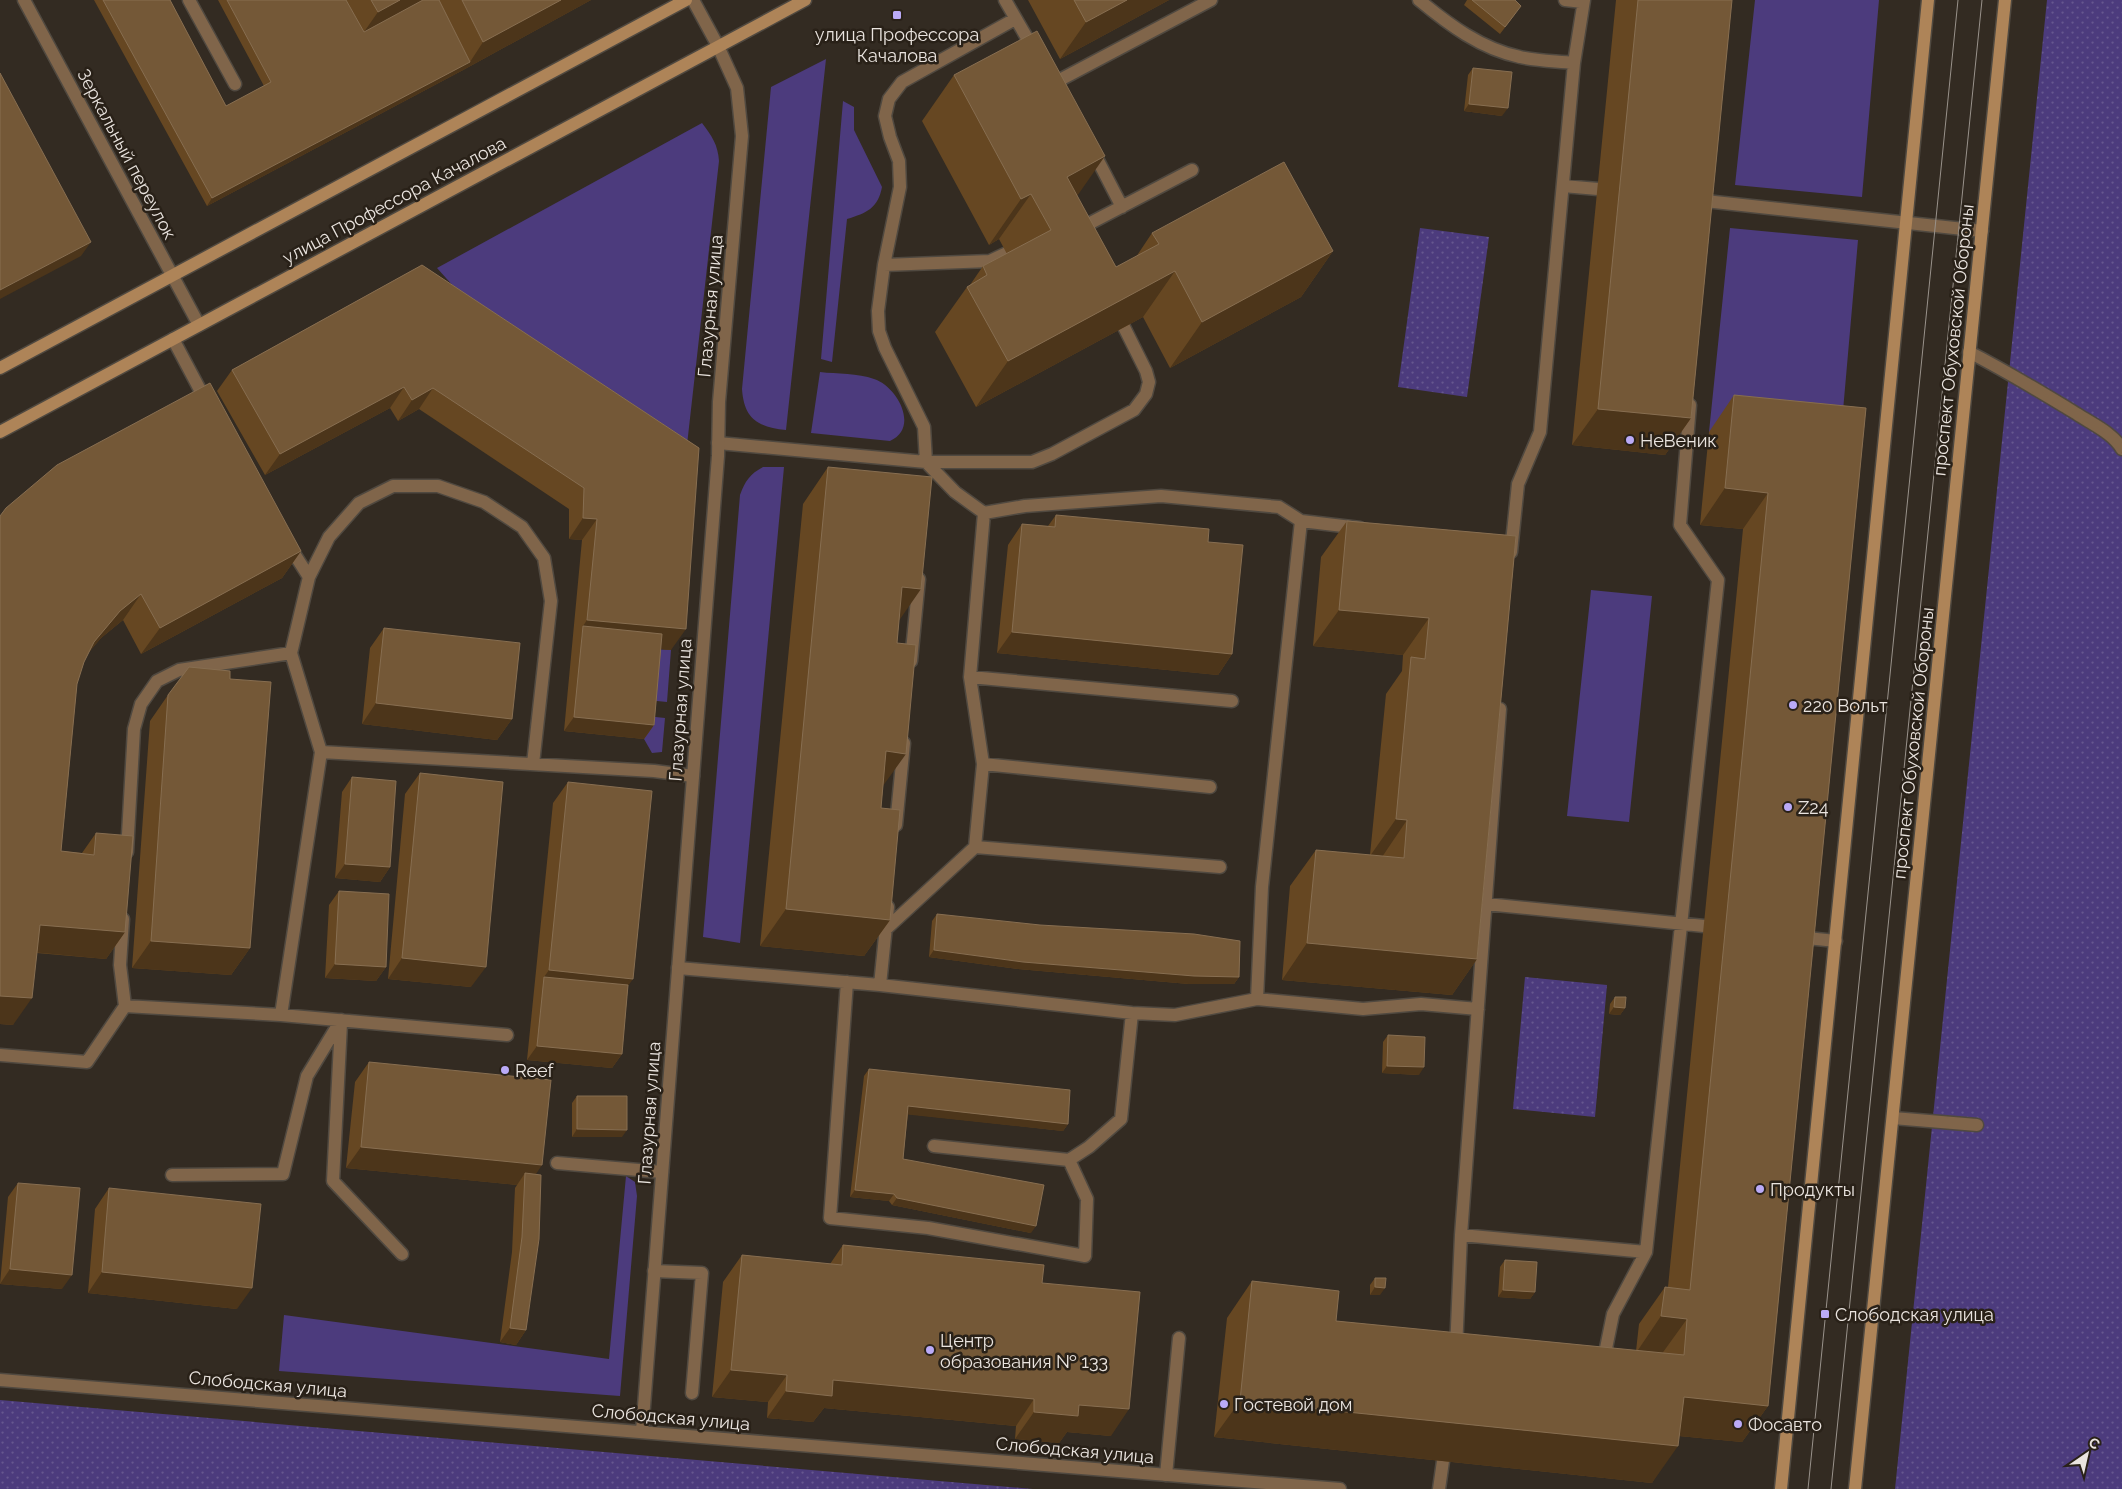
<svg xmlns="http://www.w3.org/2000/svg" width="2122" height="1489" font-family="Raleway,sans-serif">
<defs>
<pattern id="park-dots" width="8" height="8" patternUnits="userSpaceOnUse" patternTransform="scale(1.25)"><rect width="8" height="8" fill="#4c3b7d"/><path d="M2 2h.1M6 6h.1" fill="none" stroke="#66578f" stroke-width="1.8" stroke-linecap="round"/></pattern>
</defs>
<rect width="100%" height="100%" fill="#332b22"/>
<path fill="#4c3b7d" d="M1755,0H1879L1862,197L1735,185Z
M826,59L786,430C758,427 744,419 742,389L771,87Z
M843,101L854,107V130L882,187C878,208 867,213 847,219L832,362L821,359Z
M702,123C712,136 718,145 719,161L687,445L455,288L437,268Z
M1730,228L1858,240L1840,445L1709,432Z
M820,372C837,374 858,373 874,379C897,386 920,428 890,441L811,433Z
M763,467H784L740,943L703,937L740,495C745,481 750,474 763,467Z
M1591,590L1652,596L1629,822L1567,816Z
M652,649L671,650L667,702L647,700Z
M646,716L665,718L662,752L652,753L644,739Z
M626,1176L635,1182L637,1196L620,1396L279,1371L284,1315L609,1359Z"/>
<path fill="url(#park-dots)" d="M2047,0H2122V1489H1895Z
M1420,228L1489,237L1467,397L1398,387Z
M1525,977L1607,985L1595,1117L1513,1109Z
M0,1400L1033,1489H0Z"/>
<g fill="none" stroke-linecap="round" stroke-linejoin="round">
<defs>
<path id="lane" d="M189,0L235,84
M1005,0L1034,50
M1419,0C1448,24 1481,49 1520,57C1537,61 1557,61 1574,63
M1565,0L1583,2
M1015,19L902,82L889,99L885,116L890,137L899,161L900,187L884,265L878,311L879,331L885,348L924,427L926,462H1032L1052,454L1134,410L1146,394L1149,382L1146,371L1124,327
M1054,83L1211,0
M1092,149L1122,207
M1563,186L1598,189
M1696,200L1982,231
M1077,230L1192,170
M884,265L990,261L1007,253
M173,339L207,403
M1969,352C2006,371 2041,392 2077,414C2092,424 2113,433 2122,449
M718,443L926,462L955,492L984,513L1025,506L1161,496L1279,507L1301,521L1360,528
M984,513L970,677L983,764L975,847L1220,867
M288,544L309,577
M1511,552L1518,484L1540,432L1574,63L1584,0
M911,661L919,579
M970,677L1232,701
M321,752L654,771L693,776
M983,764L1210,787
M896,825L904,743
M127,852L134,729L141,704L157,681L179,670L291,653
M1486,904L1704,926
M123,919L120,965L125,1006
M886,929L975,847
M1797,937L1836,941
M678,968L880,985L1132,1013L1175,1015L1257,999L1363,1009L1421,1004L1478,1009
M847,982L830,1218L928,1228L1085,1256L1087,1199L1069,1160L1089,1147L1121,1119L1132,1013
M880,985L888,907
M1257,999L1262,887L1301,521
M281,1015L321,752L291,653L309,577L329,537L359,503L393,486H438L484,502L522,527L544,558L551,601L533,764
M341,1023L333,1181L402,1254
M0,1055L87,1062L125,1006L281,1015L507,1035
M1893,1118L1977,1125
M934,1146L1069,1160
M557,1163L662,1172
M172,1175L283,1174L307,1076L341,1020
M1461,1235L1646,1252
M654,1271L702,1273L692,1393
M1456,1350L1461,1235L1500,709
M1603,1363L1613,1314L1646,1252L1718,580L1680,525L1690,405
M1166,1475L1179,1338
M1439,1489L1443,1461"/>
<path id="street" d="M24,0L199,325
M0,1380L1340,1489
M642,1432L718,456L719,402L742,136L737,88L718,46L693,0"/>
<path id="secondary" d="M0,368L686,0
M0,432L805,0
M1781,1489L1928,0
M1855,1489L2005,0"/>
</defs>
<use href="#lane" stroke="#504940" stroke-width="15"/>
<use href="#street" stroke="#504940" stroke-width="15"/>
<use href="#secondary" stroke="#504940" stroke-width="15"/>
<use href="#lane" stroke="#80654a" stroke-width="12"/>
<use href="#street" stroke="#80654a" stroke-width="12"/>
<use href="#secondary" stroke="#ae8458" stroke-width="12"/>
<path stroke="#99928b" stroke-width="1" d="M1808,1489L1958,0
M1831,1489L1982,0"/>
</g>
<path fill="#664722" d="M94,0H170L226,106L264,86L218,0H591L465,69L207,206Z
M1028,0H1169L1060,59Z
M1467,0H1515L1516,13L1500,34L1464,5Z
M1616,0H1732L1691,418L1665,455L1572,445Z
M1473,68L1502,116L1464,111L1468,75Z
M954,75L1077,196L1116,267L1136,257L1152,233L1333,251L1301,297L1170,368L1143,317L976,407L935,332L967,287L970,285L983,266L1007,254L999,239L989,245L922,121Z
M422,265L699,448L671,650L661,649L654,725L644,739L564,731L582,540L569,539V509L419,409L398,421L390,408L265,475L217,391L232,370Z
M1734,395L1866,408L1768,1406L1742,1442L1679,1436L1652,1483L1214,1437L1227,1318L1252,1281L1336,1321L1636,1351L1639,1324L1665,1287H1668L1743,529L1700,525L1709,432Z
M828,467L899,621L881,808L890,920L864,956L760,946L803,504Z
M1056,515L1208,542L1232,654L1218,675L997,653L1008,545L1022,524L1048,526Z
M0,516L301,551L282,578L141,654L123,620L101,638L88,653L84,662L77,684L61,851L82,853L96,833L125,932L106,959L37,953L13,1025L0,1024Z
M1347,521L1516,536L1477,959L1452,995L1282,980L1290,886L1316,850L1370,855L1386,694L1402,671L1403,655L1313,646L1321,557Z
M384,628L512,719L497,740L362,724L370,648Z
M230,679L250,948L231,975L132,968L150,721L168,695Z
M420,773L471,987L388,979L405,794Z
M352,777L390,867L380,882L335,878L342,792Z
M568,782L628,985L622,1054L612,1068L527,1060L553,803Z
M339,891L386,967L376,981L325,978L329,905Z
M937,914L1239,977L1234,984H1189L1018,969L929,957L932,921Z
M1615,997L1625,1008L1620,1015L1609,1014L1610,1004Z
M1388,1035L1419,1075L1382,1073L1383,1042Z
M369,1062L536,1174L526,1330L516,1345L500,1342L512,1252L515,1188L517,1185L346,1168L355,1082Z
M869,1069L1068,1124L1063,1131L908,1114L903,1159L1031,1233L892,1205L889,1201L850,1197L864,1076Z
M577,1096L622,1137H572V1103Z
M18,1183L62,1289L0,1284L8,1197Z
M109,1188L237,1309L88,1293L95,1209Z
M843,1245L1042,1283L1111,1436L1067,1432L1059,1443L1015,1439L1016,1426L824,1408L813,1422L767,1418L768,1402L712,1397L723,1282L742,1255L830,1264Z
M1505,1260L1535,1292L1530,1299L1498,1297L1500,1267Z
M1375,1278L1380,1295H1370V1285Z"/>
<path fill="#4c351a" d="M400,0H431L359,39L378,12Z
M561,0H591L465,69L207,206L212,198L470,62L483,42Z
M1127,0H1169L1060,59L1086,22Z
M1469,104L1508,108L1502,116L1464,111Z
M1105,156L1073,202L1067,177Z
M1031,194L999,239L989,245L1021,199Z
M91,242L81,256L0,299V290Z
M1333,251L1301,297L1170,368L1202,322Z
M1175,271L1143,317L976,407L1008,361Z
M404,387L390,408L265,475L280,454Z
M433,388L419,409L398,421L412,400Z
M1598,409L1691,418L1665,455L1572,445Z
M1725,488L1768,493L1743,529L1700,525Z
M583,518L597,519L582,540L569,539Z
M301,551L282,578L141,654L160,628Z
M902,587L921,589L896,625Z
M141,594L123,620L101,638L75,669L94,642L120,611Z
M1339,610L1429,618L1403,655L1313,646Z
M587,620L686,629L671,650L581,641L583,626Z
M1012,632L1232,654L1218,675L997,653Z
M376,703L512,719L497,740L362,724Z
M574,717L654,725L644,739L564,731Z
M886,751L906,754L880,790Z
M1396,819L1407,820L1382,857L1370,856Z
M345,864L390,867L380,882L335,878Z
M786,909L890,920L864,956L760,946Z
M40,925L125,932L106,959L21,951Z
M151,941L250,948L231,975L132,968Z
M1307,943L1477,959L1452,995L1282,980Z
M934,950L1239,977L1234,984H1189L1018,969L929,957Z
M402,958L486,967L471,987L388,979Z
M335,964L386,967L376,981L325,978Z
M549,970L633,979L618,1000L544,977Z
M0,996L32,998L13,1025L0,1024Z
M1614,1007L1625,1008L1620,1015L1609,1014Z
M537,1046L622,1054L612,1068L527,1060Z
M1387,1066L1424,1067L1419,1075L1382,1073Z
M908,1106L1068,1124L1063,1131L903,1114Z
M577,1129L627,1130L622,1137H572Z
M361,1147L542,1165L528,1186L525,1173L517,1185L346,1168Z
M855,1190L894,1194L889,1201L850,1197Z
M897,1198L1036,1226L1031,1233L892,1205Z
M10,1269L72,1275L62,1289L0,1284Z
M102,1272L252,1288L237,1309L88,1293Z
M1375,1287L1385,1288L1380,1295H1370Z
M1503,1290L1535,1292L1530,1299L1498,1297Z
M1661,1316L1687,1319L1661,1355L1636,1353Z
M510,1328L526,1330L516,1345L500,1342Z
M731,1370L787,1375L768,1402L712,1397Z
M833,1380L1034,1399L1016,1426L824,1408L813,1422L767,1418L786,1391Z
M1684,1397L1768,1406L1742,1442L1658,1434Z
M1240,1401L1678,1446L1652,1483L1214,1437Z
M1079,1405L1129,1409L1111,1436L1067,1432L1059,1443L1015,1439L1034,1412Z"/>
<path fill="#745837" stroke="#876e51" d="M103,0H170L226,106L271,82L227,0H346L364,32L423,0H439L470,62L212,198Z
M371,0H400L378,12Z
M462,0H561L483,42Z
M1074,0H1127L1086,22Z
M1472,0H1515L1521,6L1505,27Z
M1638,0H1732L1691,418L1598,409Z
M1037,31L1105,156L1067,177L1116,267L1159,244L1152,233L1284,162L1333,251L1202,322L1175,271L1008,361L967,287L987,275L983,266L1051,230L1031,194L1021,199L954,75Z
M1473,68L1512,72L1508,108L1469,104Z
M0,73L91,242L0,290Z
M422,265L699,448L686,629L587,620L597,519L583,518L584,488L433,388L412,400L404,387L280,454L232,370Z
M210,383L301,551L160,628L141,594L120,611L94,642L84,662L77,684L61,851L94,855L96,833L133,836L125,932L40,925L32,998L0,996V516L6,508L57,465Z
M1734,395L1866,408L1768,1406L1684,1397L1678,1446L1240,1401L1252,1281L1339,1291L1336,1321L1684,1355L1687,1319L1661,1316L1665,1287L1690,1290L1768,493L1725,488Z
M828,467L932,477L921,589L902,587L897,643L916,645L906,754L886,751L881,808L900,810L890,920L786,909Z
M1056,515L1209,529L1208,542L1243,545L1232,654L1012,632L1022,524L1055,527Z
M1347,521L1516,536L1477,959L1307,943L1316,850L1404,858L1407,820L1396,819L1411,657L1425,659L1429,618L1339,610Z
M583,626L662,634L654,725L574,717Z
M384,628L520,643L512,719L376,703Z
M189,667L230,671V679L271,682L250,948L151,941L168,695Z
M420,773L503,782L486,967L402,958Z
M352,777L396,781L390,867L345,864Z
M568,782L652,791L633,979L549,970Z
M339,891L389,894L386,967L335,964Z
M937,914L1040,925L1194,934L1240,941L1239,977L1194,976L1023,962L934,950Z
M544,977L628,985L622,1054L537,1046Z
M1615,997H1626L1625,1008L1614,1007Z
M1388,1035L1425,1037L1424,1067L1387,1066Z
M369,1062L551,1080L542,1165L361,1147Z
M869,1069L1070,1090L1068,1124L908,1106L903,1159L1044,1185L1036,1226L897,1198L894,1194L855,1190Z
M577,1096H627V1130L577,1129Z
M525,1173L541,1175L539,1239L526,1330L510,1328L522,1237Z
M18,1183L80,1188L72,1275L10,1269Z
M109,1188L261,1204L252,1288L102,1272Z
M843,1245L1044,1265L1042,1283L1140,1292L1129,1409L1079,1405L1078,1416L1034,1412V1399L833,1380L832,1396L786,1391L787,1375L731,1370L742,1255L842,1265Z
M1505,1260L1537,1262L1535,1292L1503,1290Z
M1375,1278H1386L1385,1288L1375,1287Z"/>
<g fill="#baaaf7" stroke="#292118" stroke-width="2">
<rect x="892" y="10" width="10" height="10" rx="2.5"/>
<circle cx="1630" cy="440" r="5"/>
<circle cx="1793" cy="705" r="5"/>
<circle cx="1788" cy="807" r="5"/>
<circle cx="505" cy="1070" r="5"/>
<circle cx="1760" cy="1189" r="5"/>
<rect x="1820" y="1309" width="10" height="10" rx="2.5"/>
<circle cx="930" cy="1350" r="5"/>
<circle cx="1224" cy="1404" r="5"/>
<circle cx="1738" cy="1424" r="5"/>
</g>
<g text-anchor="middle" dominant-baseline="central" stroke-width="5" stroke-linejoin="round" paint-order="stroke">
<g font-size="18" fill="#eae4df" stroke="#292118" text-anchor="start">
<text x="897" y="34" text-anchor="middle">улица Профессора<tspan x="897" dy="21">Качалова</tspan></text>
<text x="1640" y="440">НеВеник</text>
<text x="1803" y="705">220 Вольт</text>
<text x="1798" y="807">Z24</text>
<text x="515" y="1070">Reef</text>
<text x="1770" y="1189">Продукты</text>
<text x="1835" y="1314">Слободская улица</text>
<text x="940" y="1340">Центр<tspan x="940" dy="21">образования № 133</tspan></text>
<text x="1234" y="1404">Гостевой дом</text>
<text x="1748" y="1424">Фосавто</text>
</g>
<g font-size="18" fill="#eae4df" stroke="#292118">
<text transform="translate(127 154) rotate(62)">Зеркальный переулок</text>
<text transform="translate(394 200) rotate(-28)">улица Профессора Качалова</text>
<text transform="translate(710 306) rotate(-85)">Глазурная улица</text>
<text transform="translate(1953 340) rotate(-84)">проспект Обуховской Обороны</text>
<text transform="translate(680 710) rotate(-86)">Глазурная улица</text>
<text transform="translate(1913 743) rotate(-84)">проспект Обуховской Обороны</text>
<text transform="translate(649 1113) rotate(-86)">Глазурная улица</text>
<text transform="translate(268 1384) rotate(5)">Слободская улица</text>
<text transform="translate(671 1417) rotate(5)">Слободская улица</text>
<text transform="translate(1075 1450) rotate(5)">Слободская улица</text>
</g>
</g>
<g transform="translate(2087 1454) rotate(34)" stroke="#292118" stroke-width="4" paint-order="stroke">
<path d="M0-4L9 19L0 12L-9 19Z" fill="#eae4df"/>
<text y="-8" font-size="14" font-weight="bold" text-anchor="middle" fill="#eae4df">С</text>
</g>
</svg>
